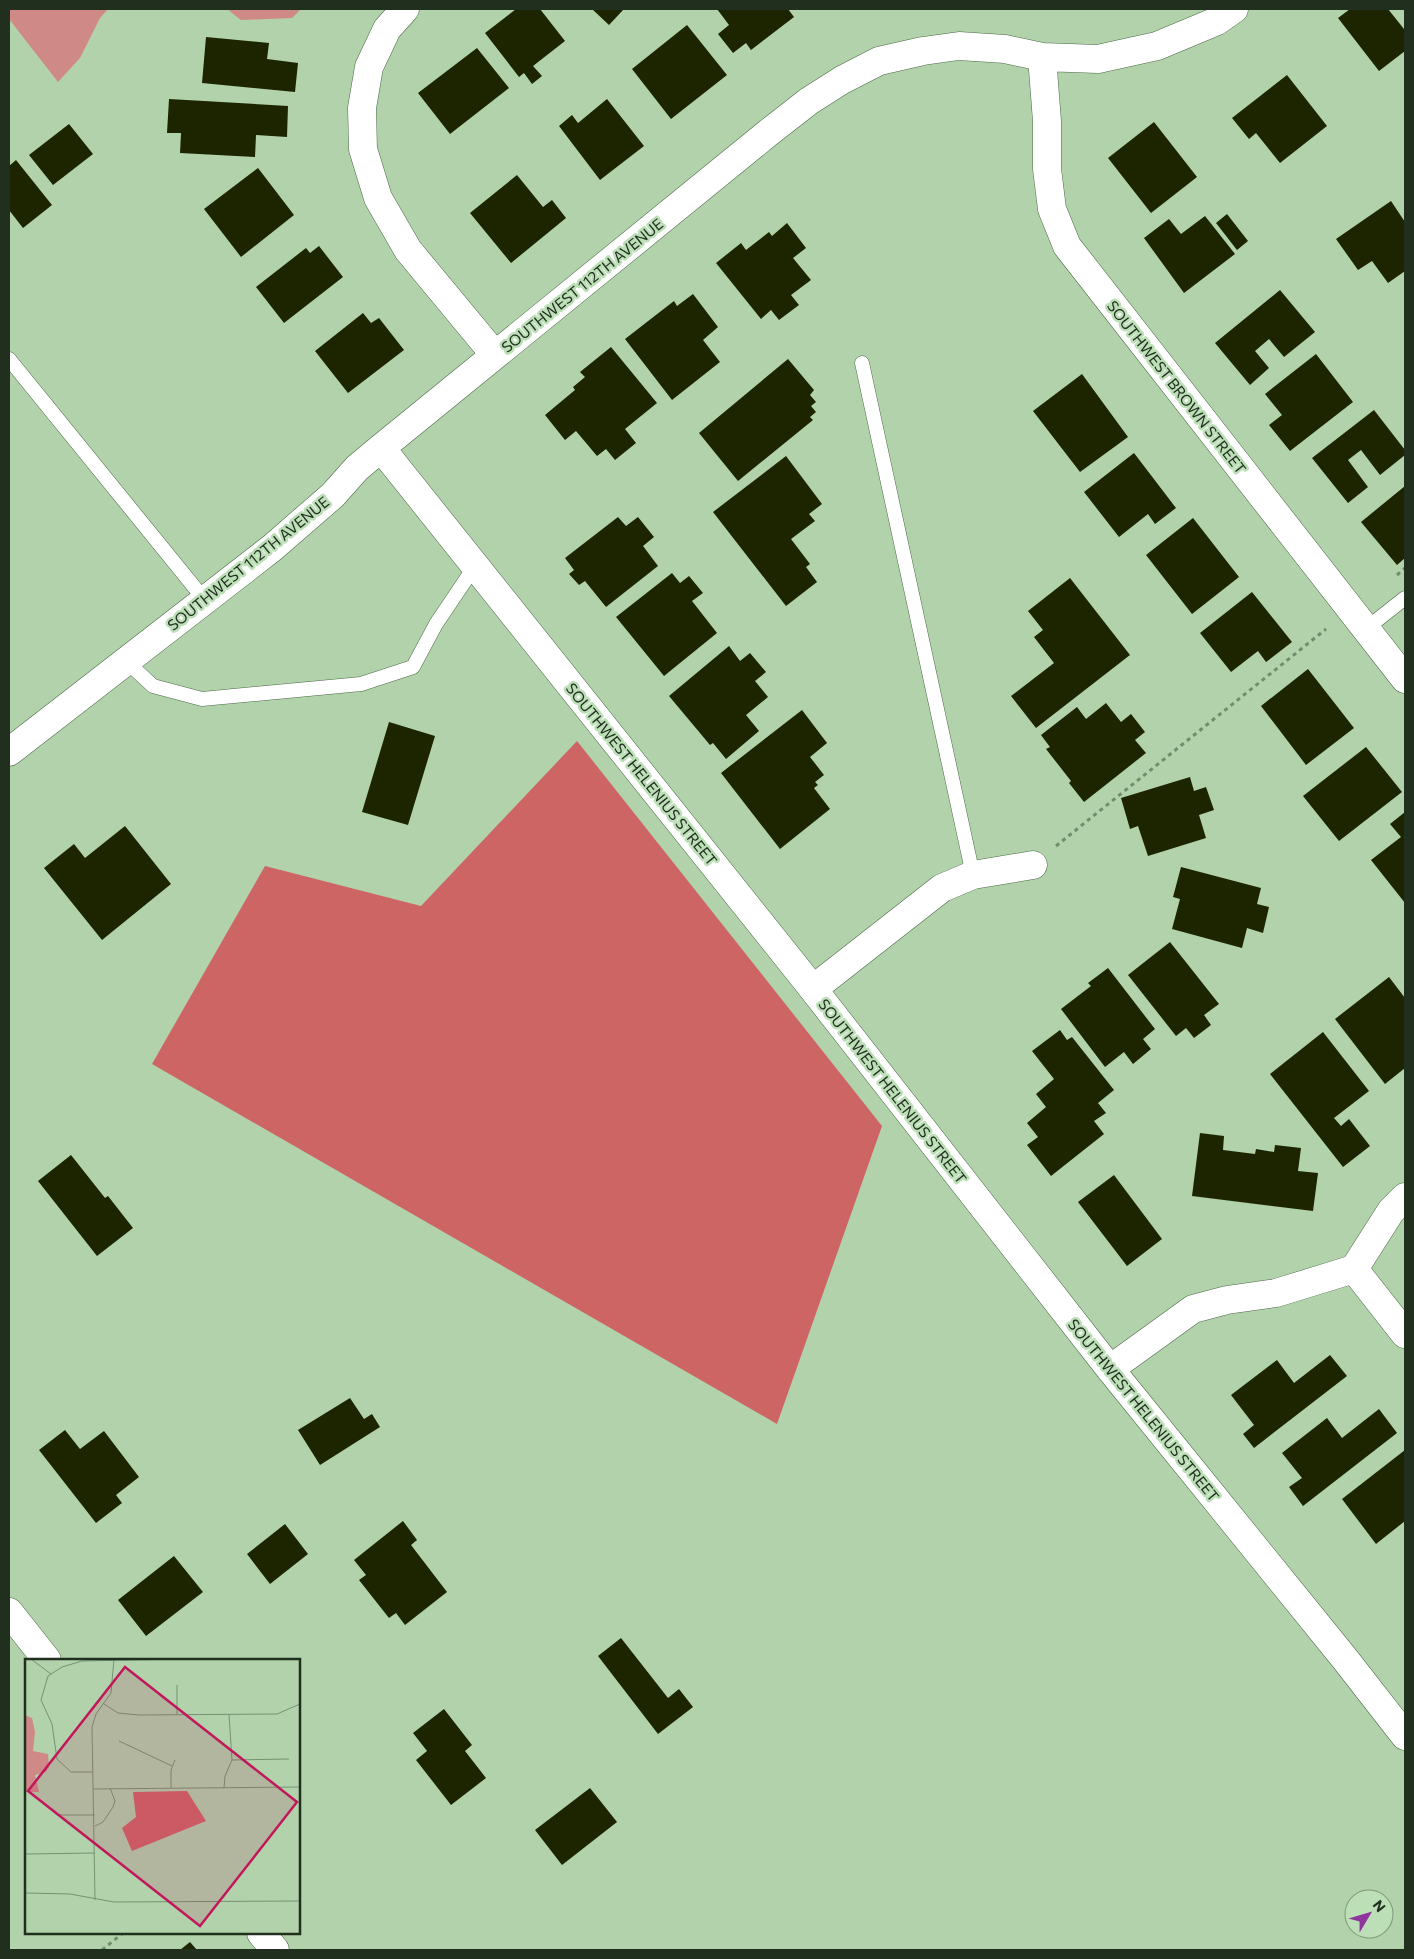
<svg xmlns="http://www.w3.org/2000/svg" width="1414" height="1959" font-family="Commissioner,sans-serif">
<rect width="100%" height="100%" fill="#b1d2ab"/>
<path fill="#cf8987" d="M9,9H108L100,18L80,58L58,82L9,19Z
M227,9H301L292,18L241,20Z"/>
<path fill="#ce6565" d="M577,741L882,1126L777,1424L152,1064L265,866L421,906Z"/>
<path fill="#1c2500" d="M516,9H540L565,41L533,66L542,76L532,84L524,73L519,77L485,33Z
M592,9H624L609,25Z
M717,9H788L794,17L751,50L746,43L733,53L718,34L729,25Z
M1350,9H1388L1404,29L1405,28V51L1379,71L1338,18Z
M687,25L727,75L671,119L632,69Z
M206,37L269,43L267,59L298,63L295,92L202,83Z
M477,48L509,88L450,134L418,93Z
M1287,75L1327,126L1280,163L1256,133L1249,139L1232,118Z
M169,99L288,106L287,137L256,135L255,157L180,153L181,133H167Z
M607,99L644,146L600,180L559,126L572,115L578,123Z
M1154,122L1197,177L1151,213L1108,158Z
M69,124L93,154L53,185L29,155Z
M16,160L52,205L23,228L9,210V166Z
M258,168L294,215L241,257L204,209Z
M517,175L543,207L552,200L566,218L511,263L470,213Z
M1391,201L1405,222V271L1388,283L1372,261L1358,270L1336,239Z
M1227,214L1248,241L1237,250L1216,223Z
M1205,216L1235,254L1184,293L1144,238L1169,219L1181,234Z
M787,223L806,248L793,258L811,280L791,295L799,305L779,320L771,310L761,319L716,263L741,243L746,250L769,232L772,236Z
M319,246L343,277L284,323L256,287L306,248L310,253Z
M1280,290L1315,332L1284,357L1269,339L1255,351L1269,368L1250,385L1215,343Z
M693,294L718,327L703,340L720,362L672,400L625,339L674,301L677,306Z
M363,313L371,323L379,318L404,350L348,393L315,351Z
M611,347L657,403L625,429L636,443L615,460L606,449L597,456L576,431L565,440L545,415L575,390L573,387L585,377L580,372Z
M1316,354L1353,402L1290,451L1269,425L1282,415L1265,394Z
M788,359L814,390L810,395L816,402L811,406L816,412L810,417L813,420L738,481L699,433Z
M1082,374L1128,437L1080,472L1033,411Z
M1374,410L1405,450V455L1380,475L1361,450L1348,460L1368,487L1348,503L1312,458Z
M1134,453L1176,508L1155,524L1148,514L1119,537L1084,492Z
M786,456L822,504L809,514L815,521L791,539L810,564L806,567L817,582L786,606L713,512Z
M1405,486V558L1397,565L1361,522Z
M618,517L626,526L638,517L654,537L643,546L658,566L606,607L585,581L579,585L569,574L574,570L565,558Z
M1193,518L1239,577L1192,614L1146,555Z
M672,573L680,583L689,576L703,593L692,601L717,633L664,676L616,617Z
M1070,578L1130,655L1036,728L1011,696L1054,663L1034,637L1043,630L1028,611Z
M1252,592L1292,642L1266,662L1258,651L1231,672L1200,633Z
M729,646L740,661L750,653L766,672L755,681L768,697L746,715L759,731L726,759L713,743L710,745L669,696Z
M1308,669L1354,728L1306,765L1261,706Z
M1106,703L1121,722L1131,714L1145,732L1135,740L1146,753L1084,802L1069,783L1071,781L1046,749L1050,747L1041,735L1077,707L1086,719Z
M802,710L827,743L810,757L824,775L815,782L818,785L814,788L830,809L780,849L721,773Z
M389,722L435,736L408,825L362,812Z
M1366,747L1402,792L1339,841L1303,796Z
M1190,777L1194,791L1206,787L1214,810L1199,815L1206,838L1148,856L1138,826L1130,829L1121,798Z
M1405,812V903L1371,860L1401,837L1390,824Z
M125,826L171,884L102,940L44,868L74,844L85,858Z
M1181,867L1261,888L1257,904L1269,907L1263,933L1247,928L1242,948L1172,929L1180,899L1173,897Z
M1170,942L1219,1004L1204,1015L1211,1025L1194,1038L1186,1028L1176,1036L1128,975Z
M1108,968L1155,1029L1143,1039L1151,1049L1133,1064L1124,1052L1105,1067L1061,1009L1091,986L1088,983Z
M1389,977L1405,998V1068L1385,1084L1335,1019Z
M1060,1030L1067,1040L1072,1037L1114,1090L1098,1103L1106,1113L1094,1121L1104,1134L1051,1176L1027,1145L1038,1137L1027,1123L1046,1107L1036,1094L1054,1079L1032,1051Z
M1323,1032L1369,1091L1334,1118L1341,1126L1349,1119L1370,1146L1343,1167L1270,1074Z
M1200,1133L1224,1136L1223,1150L1255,1154L1256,1149L1274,1152L1275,1145L1301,1148L1298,1171L1318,1173L1313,1211L1192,1196Z
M71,1155L105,1198L108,1196L133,1228L97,1256L38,1181Z
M1114,1175L1162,1239L1127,1266L1078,1202Z
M1330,1355L1347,1376L1254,1448L1243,1434L1254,1425L1231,1395L1277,1360L1294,1383Z
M350,1398L364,1419L372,1414L380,1427L320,1465L298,1430Z
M1379,1409L1397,1433L1303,1506L1289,1487L1302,1478L1282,1453L1327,1418L1342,1438Z
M65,1430L80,1449L104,1431L139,1477L116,1495L122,1503L96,1523L39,1450Z
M1405,1450V1521L1376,1544L1342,1499Z
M403,1521L417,1540L411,1545L447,1592L405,1625L396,1613L389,1618L359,1580L366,1575L354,1560Z
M285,1524L308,1554L270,1584L247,1554Z
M174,1556L203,1592L146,1636L118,1600Z
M621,1638L668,1698L679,1689L693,1707L658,1734L598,1656Z
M444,1709L472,1745L465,1751L486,1778L451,1805L416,1760L427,1751L413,1733Z
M590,1788L617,1822L562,1865L535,1830Z
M190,1942L197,1950H180Z"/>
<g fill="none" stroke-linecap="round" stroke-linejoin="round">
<defs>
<path id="lane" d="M9,359L204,599
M862,363L973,875
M1367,628L1405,598
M126,661L153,686L202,699L361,684L413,667L436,624L475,566"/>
<path id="street" d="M405,9L387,29L369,67L362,108L363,149L378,198L408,250L495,355
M1042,57L1047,121V169L1052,209L1067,246L1405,679
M381,448L813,989L1110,1369L1345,1659L1405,1736
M9,752L272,548L333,495L357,468L381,448L768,133L809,101L842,80L879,61L923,51L959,46L1005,49L1042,57L1098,59L1157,46L1217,21L1234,9
M813,989L942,888L973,875L1033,865
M1354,1269L1405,1334
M1110,1369L1193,1309L1227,1300L1276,1293L1354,1269L1391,1211L1405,1197
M9,1612L47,1660
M261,1933L275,1950"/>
</defs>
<use href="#lane" stroke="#4c6a47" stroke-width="15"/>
<use href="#street" stroke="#4c6a47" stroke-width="29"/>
<path stroke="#738b6e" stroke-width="3" stroke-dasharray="4 4" stroke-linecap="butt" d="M1397,575L1405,568
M1056,846L1326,629
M102,1950L123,1933"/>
<use href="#lane" stroke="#fff" stroke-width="14"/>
<use href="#street" stroke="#fff" stroke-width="28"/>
</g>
<g text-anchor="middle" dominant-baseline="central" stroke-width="5" stroke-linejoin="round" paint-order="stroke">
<g font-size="15" fill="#212f1f" stroke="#bddfb8">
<text transform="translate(582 285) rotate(-39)">SOUTHWEST 112TH AVENUE</text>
<text transform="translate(1177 387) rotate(52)">SOUTHWEST BROWN STREET</text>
<text transform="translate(248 563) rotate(-39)">SOUTHWEST 112TH AVENUE</text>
<text transform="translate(642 774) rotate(51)">SOUTHWEST HELENIUS STREET</text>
<text transform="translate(893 1091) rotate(52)">SOUTHWEST HELENIUS STREET</text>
<text transform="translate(1144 1410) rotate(51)">SOUTHWEST HELENIUS STREET</text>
</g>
</g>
<g transform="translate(25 1659)">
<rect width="275" height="275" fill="#b1d2ab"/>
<path d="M0,56L7,59L10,73L8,92L23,95L24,108L21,113L10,116L14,133H0Z" fill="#cf8987"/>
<path d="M162,132L181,162L107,192L97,169L111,158L108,133Z" fill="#ce6565"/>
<path fill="none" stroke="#779173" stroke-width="1" d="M6,0L26,15M152,26V55M79,45L93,54L114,56L252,55L275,45M94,82L147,107M207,101L264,100M68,113H46L32,100L27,65L16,41L23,17L37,8L57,2L153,0M146,129V111L150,101M199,129L200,117L207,101L204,56M68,130L275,128M32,156H70M70,167L78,163L88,148L90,142L85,129M0,195L70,194M0,234L45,235L89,243L275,242M70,241L67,68L71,55L86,34L89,0"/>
<path fill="#c2185b" fill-opacity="0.15" stroke="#c2185b" stroke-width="2.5" d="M100,8L272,143L175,267L3,132Z"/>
<rect width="275" height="275" fill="none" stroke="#212f1f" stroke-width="2.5"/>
</g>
<rect width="1414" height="1959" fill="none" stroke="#212f1f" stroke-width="20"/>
<g transform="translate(1369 1914) rotate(52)"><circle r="24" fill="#bddfb8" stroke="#7f997b"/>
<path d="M0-4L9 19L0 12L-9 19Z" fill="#9035a0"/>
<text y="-8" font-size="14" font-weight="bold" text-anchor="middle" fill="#212f1f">N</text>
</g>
</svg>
